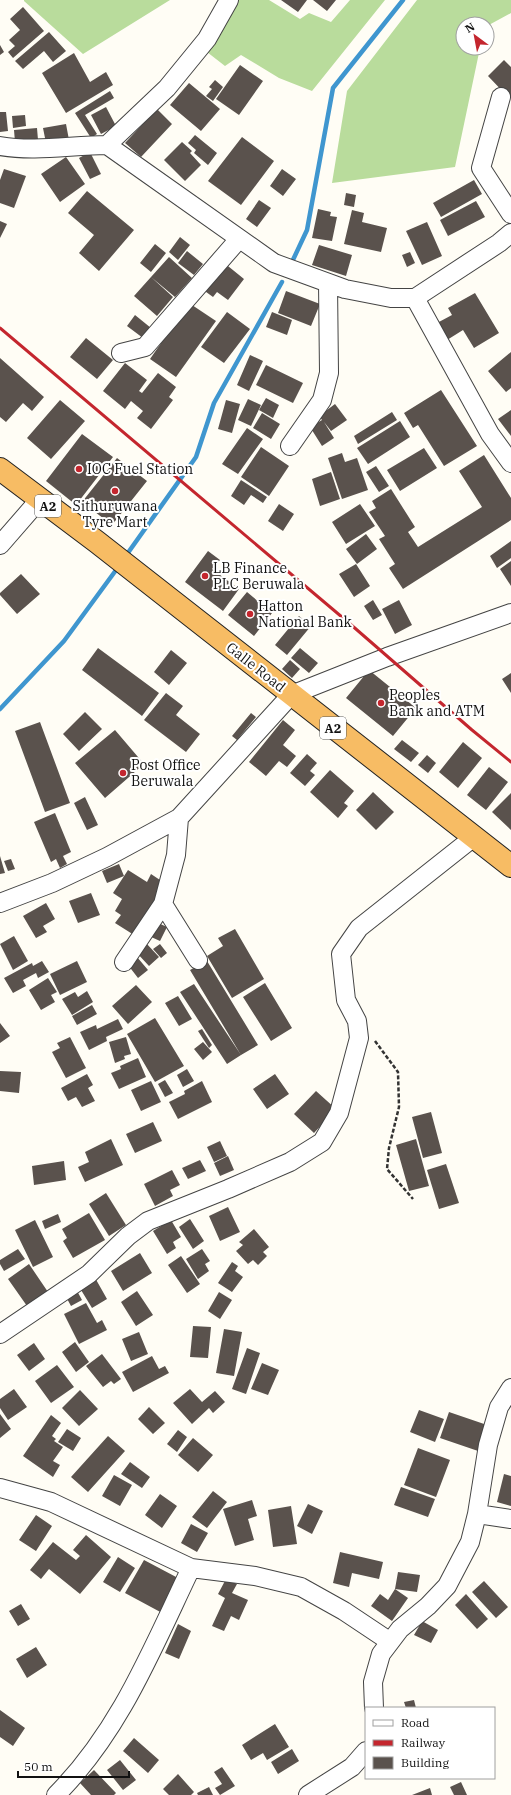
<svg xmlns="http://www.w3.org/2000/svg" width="511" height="1795" font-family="'IBM Plex Serif',serif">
<rect width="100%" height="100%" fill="#fffdf5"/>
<path fill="#b9dc9c" d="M24,0H170L83,54L24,1Z
M238,0H269L300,19L309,13L331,22L350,0H385L312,91L279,78L241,55L225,66L207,52Z
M417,0H511V13L487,26V24H463V48H480L455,167L332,183L347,91Z"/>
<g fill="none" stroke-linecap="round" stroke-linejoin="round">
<path stroke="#3f96cf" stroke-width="4.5" d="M292,262L307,230L333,88L403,0
M125,557L196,457L214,403L282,282
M0,709L64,641L119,566"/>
</g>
<path fill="#5a524d" d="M281,0H307L298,12Z
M313,0H336L327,11Z
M23,7L44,31L13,58L8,52L15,46L9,40L20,30L10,19Z
M49,32L66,51L53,62L44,51L23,69L15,61Z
M0,45L4,52L0,55Z
M74,53L90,82L106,72L113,85L66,113L42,73Z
M504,60L511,67V96L509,98L488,76Z
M240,65L263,81L239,115L216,99Z
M215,80L223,87L213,101L206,96L212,89L209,87Z
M189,83L220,109L201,131L170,105Z
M110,91L114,98L85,115L97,134L91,138L75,113Z
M106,107L116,126L101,134L91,115Z
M157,109L172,124L141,157L125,143Z
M0,112H6L8,131L0,132Z
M25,115L26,126L13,128L12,116Z
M66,124L69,140L46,143L43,128Z
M37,128L38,140L15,142L14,130Z
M195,135L217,153L208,165L194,153L196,150L188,143Z
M242,137L274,161L241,205L208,181Z
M182,142L192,151L190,153L201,165L185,181L164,160Z
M90,152L101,174L90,179L79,158Z
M66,157L85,184L60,202L41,174Z
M4,169L26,176L14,208L0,203V180Z
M282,169L296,179L283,196L270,186Z
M474,180L482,194L441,217L433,203Z
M87,191L134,230L99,271L79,253L94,235L68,213Z
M346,193L356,195L354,207L344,205Z
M259,200L271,208L257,227L246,219Z
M476,201L485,217L448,236L440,220Z
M318,209L331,212L330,216L337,217L332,241L312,238Z
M352,210L364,213L362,222L387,228L381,252L344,244Z
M0,221L7,224L0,238Z
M427,222L442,256L422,265L406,231Z
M180,237L190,245L178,260L169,252Z
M155,244L166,253L151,272L140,263Z
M319,245L352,255L346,276L312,265Z
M187,251L203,264L194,275L178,263Z
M410,252L415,263L407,267L402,255Z
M169,257L192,278L175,297L151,277Z
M223,262L244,279L228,300L217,292L213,297L202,289Z
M151,277L173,297L157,316L134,296Z
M286,291L320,304L311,326L278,313Z
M475,293L499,333L474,348L463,330L447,340L437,323L452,315L448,308Z
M189,303L216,321L176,377L150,359Z
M227,312L250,329L224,363L201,347Z
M272,312L292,320L287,335L266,327Z
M135,315L151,328L143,338L127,326Z
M86,338L113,360L97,379L70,357Z
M511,352V388L506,392L488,371Z
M250,355L263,361L249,391L237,385Z
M0,358L44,397L32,411L23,403L6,422L0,417Z
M125,363L147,380L139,391L142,393L158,373L176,387L169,397L173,400L151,429L137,418L143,411L131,401L125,409L103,391Z
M266,365L303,383L293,403L256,385Z
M441,390L477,446L444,466L418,425L413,428L404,413Z
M266,398L279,405L273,418L259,410Z
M248,399L261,405L251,426L238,420Z
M60,400L85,421L51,459L27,438Z
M226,400L240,404L232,433L218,429Z
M335,404L347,420L331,431L324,422L334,438L322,446L310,427L322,420L319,416Z
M511,410V436L498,419Z
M392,412L397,420L358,444L354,436Z
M262,413L280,424L271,439L253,428Z
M400,421L410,437L368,464L357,448Z
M247,428L263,439L238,474L222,464Z
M82,434L113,457L76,505L46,481Z
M261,447L289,466L269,496L241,477Z
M424,448L437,468L400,491L387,470Z
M342,453L345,462L357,458L368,490L342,499L328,458Z
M484,455L511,498V520L403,589L389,568L395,564L379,539L385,536L369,512L376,508L372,501L391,489L415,527L408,532L418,547L482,507L459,471Z
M117,458L147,481L112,525L82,502Z
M376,466L389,486L379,492L366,472Z
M331,472L340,499L320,506L312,479Z
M241,480L267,497L263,503L251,495L244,505L231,496Z
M279,504L294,514L283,531L268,521Z
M360,504L375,526L346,544L332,522Z
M366,534L377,549L357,564L346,549Z
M511,541V558L497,568L490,556Z
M208,551L220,560L212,569L239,589L223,611L185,582Z
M511,561V586L500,569Z
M356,564L370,586L354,597L339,574Z
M21,574L40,594L17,614L0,595V593Z
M247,592L272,613L254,636L228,615Z
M373,600L382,615L373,620L364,606Z
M399,600L412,625L395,634L382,609Z
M299,616L311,626L287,655L275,645Z
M98,648L159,693L142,716L82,670Z
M300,648L318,663L309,673L291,658Z
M171,650L187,663L169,685L154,672Z
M290,660L300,669L292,678L282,669Z
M369,670L416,708L393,736L346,698Z
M511,673V693L502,679Z
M166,693L183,706L176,715L200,734L186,752L144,720Z
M85,712L102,729L79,751L63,734Z
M251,713L256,717L237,740L232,736Z
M283,720L295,730L283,745L296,756L287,767L279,761L266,776L249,762Z
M40,722L70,803L45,812L15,731Z
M115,730L144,764L105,798L75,763Z
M402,740L419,753L411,762L394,749Z
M463,742L482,758L458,788L439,772Z
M307,754L317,763L310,771L315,775L305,786L290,773Z
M427,755L436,763L428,773L418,765Z
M489,767L508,782L486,810L467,795Z
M330,770L354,791L344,803L348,806L338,818L310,792Z
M373,792L394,812L376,830L356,810Z
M511,793V830L492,812Z
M85,797L98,825L87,830L74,803Z
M55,813L71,852L63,856L67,864L60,868L56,859L51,862L34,822Z
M0,856L5,873L0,874Z
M11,859L15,869L8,871L4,861Z
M119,864L124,876L107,883L102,871Z
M128,870L147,882L151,874L166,884L134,935L115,923L121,915L115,911L122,899L113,893Z
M91,893L100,915L78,923L69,901Z
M46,903L55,919L43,926L47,932L36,938L23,916Z
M156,922L167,927L160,941L149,936Z
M235,929L264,979L232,998L207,956L223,946L218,938Z
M14,936L28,961L13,970L0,944Z
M146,943L159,957L149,966L136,952Z
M160,944L167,953L161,958L153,949Z
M137,957L148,970L138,978L128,965Z
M42,961L49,972L38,978L36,973L23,980L26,986L13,993L4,978L32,963L33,966Z
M77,961L87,982L60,995L50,974Z
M207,961L258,1045L241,1055L190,970Z
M48,978L57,992L51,995L55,1002L41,1010L29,990Z
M265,983L292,1028L271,1041L243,997Z
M194,984L241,1055L227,1064L180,992Z
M136,985L152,1002L128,1024L112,1006Z
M87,991L93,1002L72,1015L62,999L75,992L78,997Z
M178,996L192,1019L179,1026L165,1003Z
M92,1005L97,1014L77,1025L72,1016Z
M155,1018L184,1066L155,1082L127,1034Z
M118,1019L123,1029L106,1037L107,1041L89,1050L80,1032L96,1025L97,1029Z
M0,1023L10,1036L0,1043Z
M202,1029L212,1045L209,1048L198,1031Z
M70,1037L86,1068L66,1078L52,1052L60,1048L57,1043Z
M126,1037L131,1054L124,1056L125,1059L115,1063L109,1042Z
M203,1042L212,1052L203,1060L194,1049Z
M138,1058L146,1077L119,1089L111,1073L121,1069L120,1066Z
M187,1069L194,1081L183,1087L177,1075Z
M0,1071L21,1072L19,1093L0,1091Z
M87,1074L93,1085L88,1088L95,1101L82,1107L76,1097L68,1101L61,1088Z
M275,1074L289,1094L267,1109L253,1089Z
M165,1080L173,1093L165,1097L158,1084Z
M151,1081L161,1102L141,1111L131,1090Z
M202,1081L212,1102L178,1119L169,1102L185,1094L184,1091Z
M316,1091L336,1109L314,1133L294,1114Z
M431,1112L442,1153L423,1158L412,1117Z
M153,1122L162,1141L135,1153L126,1134Z
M111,1139L123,1165L85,1182L78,1167L89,1162L85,1152Z
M416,1139L429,1186L409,1191L396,1145Z
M220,1141L227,1156L214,1162L207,1147Z
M228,1156L234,1170L220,1176L214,1163Z
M200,1160L206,1171L188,1179L182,1168Z
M64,1161L66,1180L34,1185L32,1166Z
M446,1164L459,1203L439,1209L427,1170Z
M172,1170L180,1185L170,1190L173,1196L155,1206L144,1184Z
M106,1193L126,1225L109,1236L89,1204Z
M228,1207L240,1232L220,1241L209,1216Z
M89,1213L105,1240L73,1258L63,1241L67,1238L62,1229Z
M58,1214L61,1222L45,1229L42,1221Z
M190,1219L204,1241L193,1249L179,1227Z
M35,1220L53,1257L33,1267L15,1230Z
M171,1220L181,1237L173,1242L176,1248L167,1254L153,1231Z
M254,1229L269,1247L263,1252L267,1256L258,1265L253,1260L248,1264L236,1251L243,1245L239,1242Z
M18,1249L25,1259L4,1271L0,1264V1260Z
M202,1249L210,1261L205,1264L209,1271L198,1279L186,1259Z
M140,1253L152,1273L123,1291L111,1271Z
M181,1256L200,1284L187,1293L168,1265Z
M232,1262L238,1266L235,1271L243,1277L232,1292L218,1283Z
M29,1264L48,1292L27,1306L8,1279Z
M94,1276L107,1299L92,1308L78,1285Z
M76,1289L82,1300L71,1306L65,1295Z
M137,1291L153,1315L136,1326L121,1302Z
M219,1292L232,1300L220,1319L208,1311Z
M86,1303L97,1323L102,1320L107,1330L79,1344L64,1314Z
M193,1326L211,1327L208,1358L190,1357Z
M224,1329L242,1332L234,1376L216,1373Z
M139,1332L148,1354L131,1361L122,1339Z
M75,1342L89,1362L76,1372L62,1352Z
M34,1343L45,1359L29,1371L17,1355Z
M247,1348L260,1353L246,1394L232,1389Z
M102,1354L121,1379L114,1384L111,1381L103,1387L86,1366Z
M152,1356L159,1369L165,1366L169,1373L133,1392L122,1372Z
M262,1363L279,1370L268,1395L251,1389Z
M57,1365L74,1387L51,1403L35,1381Z
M14,1389L27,1407L8,1420L0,1408V1399Z
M190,1389L202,1402L215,1391L225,1402L213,1413L209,1408L192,1424L173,1403Z
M80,1390L98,1409L79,1426L62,1408Z
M149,1407L165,1423L153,1434L138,1419Z
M419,1410L444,1419L435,1442L410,1432Z
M449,1412L490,1426L481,1452L440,1438Z
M0,1414L11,1429L0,1438Z
M51,1415L61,1423L52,1436L56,1439L54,1441L63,1447L53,1461L60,1465L53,1477L23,1456Z
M67,1429L81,1438L73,1451L58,1442Z
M178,1430L187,1437L177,1452L167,1444Z
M108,1436L125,1451L88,1492L71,1477Z
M193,1438L213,1455L198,1472L178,1455Z
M418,1448L450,1460L436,1497L404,1485Z
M130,1462L150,1477L142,1488L121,1474Z
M504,1474L511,1476V1506L497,1502Z
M114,1475L132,1485L120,1506L102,1496Z
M401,1487L435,1499L428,1517L394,1505Z
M213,1491L227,1502L207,1528L192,1517Z
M160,1494L177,1506L162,1528L145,1515Z
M252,1500L257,1516L248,1519L254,1540L235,1546L223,1509Z
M308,1504L323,1511L312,1534L297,1526Z
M291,1506L297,1544L273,1547L268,1510Z
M36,1515L52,1526L36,1551L19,1540Z
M191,1524L208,1533L197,1552L181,1543Z
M86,1535L111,1557L80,1594L49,1569L41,1579L30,1570L53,1542L76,1560L80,1556L73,1550Z
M340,1552L383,1562L379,1579L352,1573L349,1587L333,1583Z
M118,1557L135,1568L120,1592L103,1582Z
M144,1560L178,1578L164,1614L125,1593Z
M398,1572L420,1575L417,1592L395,1589Z
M226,1579L237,1584L232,1593L248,1600L239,1620L231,1616L224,1631L212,1626L225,1598L218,1594Z
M484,1581L508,1607L496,1618L472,1592Z
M395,1589L408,1598L392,1621L371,1606L380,1594L388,1600Z
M466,1594L488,1619L477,1629L455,1605Z
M21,1604L30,1619L18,1626L9,1611Z
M422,1621L438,1630L431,1643L414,1635Z
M178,1624L191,1631L179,1659L165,1653Z
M36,1647L47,1665L27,1678L16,1659Z
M414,1700L416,1708H406L404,1702Z
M0,1710L25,1728L13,1746L0,1737Z
M275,1724L289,1747L267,1760L263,1753L251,1760L242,1745Z
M134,1738L159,1760L148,1773L123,1751Z
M292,1749L299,1761L278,1774L271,1762Z
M120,1760L136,1780L123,1790L107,1770Z
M222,1767L235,1786L220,1795L215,1788L222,1784L214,1772Z
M94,1770L116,1793L114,1795H91L80,1783Z
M178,1774L194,1792L191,1795H169L163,1789Z
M461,1782L467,1795H454L450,1787Z
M209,1787L213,1795H198L197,1793Z
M430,1788L432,1795H412Z"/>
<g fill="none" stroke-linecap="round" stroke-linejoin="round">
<defs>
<path id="minor" d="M501,97L481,168L511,214
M107,145L167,88L207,39L229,0
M0,146C35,152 72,145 107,145L274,263L345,289L391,298H415L499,243L511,233
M415,298L490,434L511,463
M121,353L145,347L239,239
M290,446L322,400L329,373L328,283
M0,545L40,499
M0,903L52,883L107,857L179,818L291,695L387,657L511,613
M163,904L198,960
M124,962L163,904L176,855L179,818
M0,1334L89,1274L128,1236L148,1221L228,1189L290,1162L322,1142L339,1113L359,1038L357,1021L346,1000L341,954L359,928L474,837
M0,1488L51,1502L191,1568L255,1576L301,1587L344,1611L389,1641
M477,1514L511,1519
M374,1708L373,1682L381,1654L400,1629L428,1606L447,1586L470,1542L477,1514L488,1445L499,1407L511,1388
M56,1795C120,1731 152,1649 191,1568
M308,1795L352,1767L366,1751"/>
<path id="trunk" d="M0,469L97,542L511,866"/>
</defs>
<use href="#minor" stroke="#444" stroke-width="20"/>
<use href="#trunk" stroke="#222" stroke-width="24"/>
<path stroke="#333" stroke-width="2.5" stroke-dasharray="4 2" stroke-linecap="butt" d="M375,1041L398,1072L399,1107L389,1148L387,1169L413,1199"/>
<use href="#minor" stroke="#fff" stroke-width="18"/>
<use href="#trunk" stroke="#f7bc64" stroke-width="22"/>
<path stroke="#c4262e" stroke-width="3" d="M0,328L349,623L472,730L511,762"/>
</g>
<g fill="#c4262e" stroke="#fff" stroke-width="1.5">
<circle cx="79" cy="469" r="4"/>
<circle cx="115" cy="491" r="4"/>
<circle cx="205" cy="576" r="4"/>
<circle cx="250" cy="614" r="4"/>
<circle cx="381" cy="703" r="4"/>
<circle cx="123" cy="773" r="4"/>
</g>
<g text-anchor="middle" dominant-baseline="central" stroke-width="4" stroke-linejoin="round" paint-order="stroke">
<g fill="#fff" stroke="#585858" stroke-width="1">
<rect x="35" y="495" width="26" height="22" rx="3"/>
<rect x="320" y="717" width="26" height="22" rx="3"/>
</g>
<g font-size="13" font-weight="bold" fill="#111">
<text x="48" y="506">A2</text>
<text x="333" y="728">A2</text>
</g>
<g font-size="14" fill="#111" stroke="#fff" text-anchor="start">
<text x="87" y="469">IOC Fuel Station</text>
<text x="115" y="506" text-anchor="middle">Sithuruwana<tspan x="115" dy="16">Tyre Mart</tspan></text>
<text x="213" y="568">LB Finance<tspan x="213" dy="16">PLC Beruwala</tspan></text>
<text x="258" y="606">Hatton<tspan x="258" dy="16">National Bank</tspan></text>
<text x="389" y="695">Peoples<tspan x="389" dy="16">Bank and ATM</tspan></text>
<text x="131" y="765">Post Office<tspan x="131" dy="16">Beruwala</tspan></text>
</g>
<g font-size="14" fill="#111" stroke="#fff">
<text transform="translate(256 667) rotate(38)">Galle Road</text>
</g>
</g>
<rect x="365" y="1707" width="130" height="72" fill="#ffffff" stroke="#a0a0a0"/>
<rect x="373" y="1720" width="20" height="6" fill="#ffffff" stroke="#a0a0a0"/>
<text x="401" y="1727" font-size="12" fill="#111111">Road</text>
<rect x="373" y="1740" width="20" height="6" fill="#c4262e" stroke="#a0a0a0"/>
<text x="401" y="1747" font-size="12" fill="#111111">Railway</text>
<rect x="373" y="1757" width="20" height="12" fill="#5a524d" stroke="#a0a0a0"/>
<text x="401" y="1767" font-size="12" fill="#111111">Building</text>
<g transform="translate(475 36) rotate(328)"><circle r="19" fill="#ffffff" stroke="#a0a0a0"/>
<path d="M0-3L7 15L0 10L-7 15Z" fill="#c4262e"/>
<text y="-6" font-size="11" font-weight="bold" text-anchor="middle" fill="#111111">N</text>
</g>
<path d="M18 1771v6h111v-6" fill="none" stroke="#111111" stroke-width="2"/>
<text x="24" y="1771" font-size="12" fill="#111111" stroke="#ffffff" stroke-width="3" paint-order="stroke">50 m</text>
</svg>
